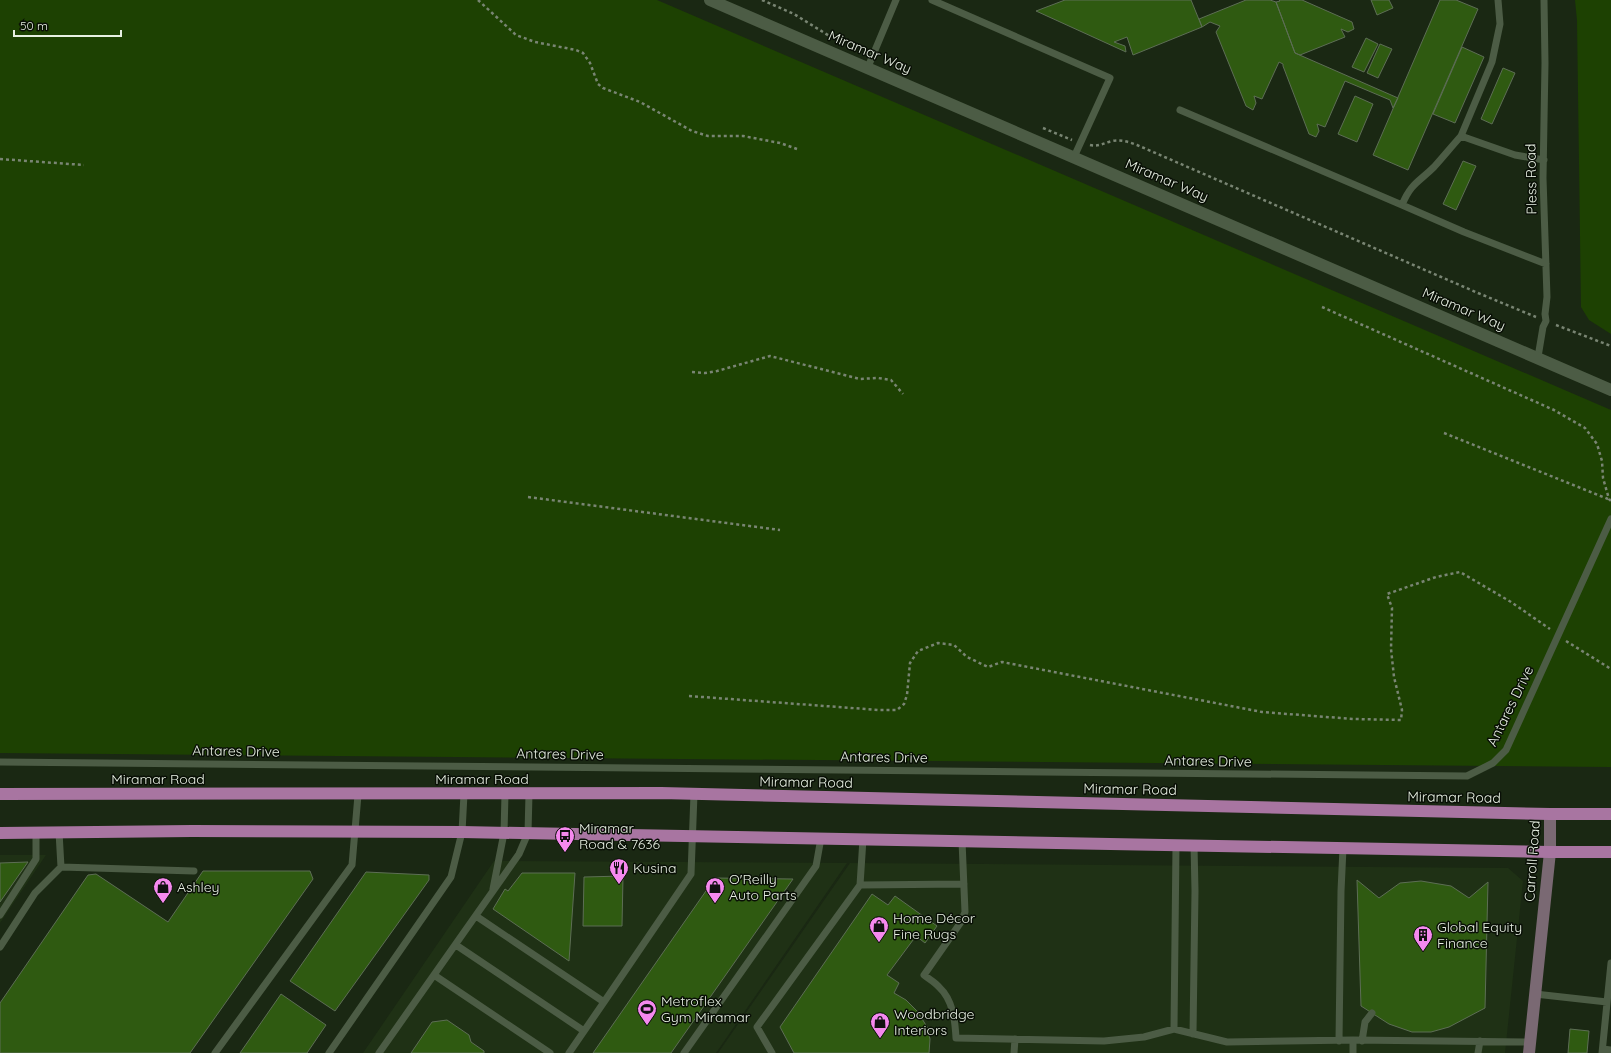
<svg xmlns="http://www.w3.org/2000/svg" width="1611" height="1053" font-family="Quicksand,sans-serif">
<rect width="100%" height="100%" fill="#1a2813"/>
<path fill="#1f3115" d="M0,855H46L0,923Z
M494,861L847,863L716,1053H363Z
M850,863L1508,868L1523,881L1505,1053H718Z"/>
<path fill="#1d4102" d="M0,0H657L1611,410V767L0,753Z
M1575,0H1611V334L1589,320L1581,307L1577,20Z"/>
<path fill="#2f5a11" stroke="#5d6e55" d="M1065,0H1191L1202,27L1133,55L1127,37L1114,42L1125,46L1126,52L1036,11Z
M1246,0H1270L1276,2L1295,53L1398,98L1393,108L1390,100L1345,81L1325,127L1317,124L1319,131L1316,137L1309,134L1283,66V64L1279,62L1262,99L1254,96L1256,103L1253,110L1246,106L1216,32L1220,26L1210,22L1202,27L1199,19Z
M1279,0H1302L1352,22L1354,29L1348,32L1341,29L1345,37L1300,55L1295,53L1276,2L1280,1Z
M1371,0H1389L1393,8L1377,15Z
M1440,0H1456L1478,9L1408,170L1373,155Z
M1366,38L1378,44L1364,72L1352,67Z
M1380,44L1392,49L1378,78L1367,73Z
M1462,47L1484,57L1455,123L1433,114Z
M1503,68L1515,73L1492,124L1481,119Z
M1355,96L1373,104L1357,142L1338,134Z
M1463,161L1476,166L1456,210L1443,204Z
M28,862L0,902V863Z
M203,871H310L313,879L190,1053H0V1003L88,875L96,874L168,922Z
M366,872L429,875V880L335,1011L290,981Z
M522,873H575L569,961L493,909L505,889L508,891Z
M623,876L622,926H583L584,877Z
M715,878L793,879L671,1053H593Z
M1357,880L1379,898L1400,883L1421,881L1451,886L1469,898L1488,882L1485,1008L1449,1027L1431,1032H1412L1389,1024L1361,1006Z
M872,894L888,905L895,896L937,926L925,943L916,936L887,975L899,983L894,993L906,1000L918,1012L927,1027L930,1039L929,1053H794L780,1027Z
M281,994L326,1025L307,1053H240Z
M447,1020L469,1035L471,1042L484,1051V1053H411L432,1022Z
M1570,1029L1589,1031L1587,1053H1568Z"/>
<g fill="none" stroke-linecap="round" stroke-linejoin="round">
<path stroke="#798573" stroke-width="2.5" stroke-dasharray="3 3" stroke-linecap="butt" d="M478,0L516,35L535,42L576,50L583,53L590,63L598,84L603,88L640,102L692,131L708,136H743L764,140L780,143L797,149
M762,0L794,14L831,37
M1043,128L1072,140
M1090,145C1098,147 1104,143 1112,141C1121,139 1129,142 1137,145L1478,293L1536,317
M0,159L84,165
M1322,307L1554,410L1585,428L1597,444L1602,461L1603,478L1609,499L1611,501
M1556,325L1611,346
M692,372L705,373L717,371L770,356L860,379L878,378L891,380L903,394
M1444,433L1608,499
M528,497L780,530
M1566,641L1611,669
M689,696L879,710H897L904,704L907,695L910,663L918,651L938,643L954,645L967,657L988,667L1002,662L1262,712L1353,719L1401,720L1402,710L1394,677L1391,649L1392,608L1387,594L1436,577L1460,572L1511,602L1550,629"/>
<path stroke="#4c5c45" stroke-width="7" d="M932,0L1110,78L1074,157
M1498,0L1500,24L1492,62L1461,136L1515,155L1544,160
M868,67L896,0
M1180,110L1402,205C1411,183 1419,182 1434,167C1443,157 1452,146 1461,136
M1402,205L1464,232L1546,264
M1538,357L1543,327L1546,321L1545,314L1547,297L1543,178L1545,63L1544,0
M0,762L1467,776L1493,763L1506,750L1611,519
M59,832L61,867
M962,841L965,912L961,922L924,975C929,979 935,982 939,987C953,1000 955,1020 956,1038L1104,1041L1144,1037L1174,1029L1227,1042L1353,1040L1530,1042
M860,885L863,839
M493,889L504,833L505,794
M0,915L36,859V832
M476,916L604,1002L569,1053
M456,945L584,1031
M0,947L35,893L61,867L194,871
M434,975L550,1053
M1535,994L1607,1002
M604,1002L691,874L694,794
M1174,1029L1176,845
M1193,1034L1195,891L1194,845
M1339,1041L1341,891L1343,848
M1362,1041L1365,1022L1372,1013
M1603,1049L1611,1050
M215,1053L352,865L358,795
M329,1053L451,877L462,832L464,794
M379,1053L519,854L528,833L529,794
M684,1053L816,866L821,838
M772,1053L757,1027L860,885L964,884
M1014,1053L1015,1039
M1353,1053V1040
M1478,1053L1480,1041
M1602,1053L1611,963"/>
<path stroke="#4c5c45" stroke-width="12" d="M710,0L1611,390"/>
<path stroke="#7a6973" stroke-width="12" d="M1529,1053L1550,852V814"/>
<path stroke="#a875a1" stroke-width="12" d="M0,794L661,793L1550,814H1611
M0,833L192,831L462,832L1550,852H1611"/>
</g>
<defs>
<symbol id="bus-pin" viewBox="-11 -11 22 30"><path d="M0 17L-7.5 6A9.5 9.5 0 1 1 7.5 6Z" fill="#f589ee" stroke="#090f06"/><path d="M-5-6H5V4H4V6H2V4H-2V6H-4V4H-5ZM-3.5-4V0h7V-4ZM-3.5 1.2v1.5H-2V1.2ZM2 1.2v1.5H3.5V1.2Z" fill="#111"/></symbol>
<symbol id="restaurant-pin" viewBox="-11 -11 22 30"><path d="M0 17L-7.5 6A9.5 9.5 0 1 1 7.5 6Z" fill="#f589ee" stroke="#090f06"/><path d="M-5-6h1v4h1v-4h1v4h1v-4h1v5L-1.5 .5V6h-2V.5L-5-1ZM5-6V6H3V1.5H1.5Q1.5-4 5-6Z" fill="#111"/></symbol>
<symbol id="shop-pin" viewBox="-11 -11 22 30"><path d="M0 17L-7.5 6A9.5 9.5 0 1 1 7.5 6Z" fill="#f589ee" stroke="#090f06"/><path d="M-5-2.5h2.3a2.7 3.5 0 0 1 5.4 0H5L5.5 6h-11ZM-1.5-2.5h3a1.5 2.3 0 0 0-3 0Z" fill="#111"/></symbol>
<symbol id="building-pin" viewBox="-11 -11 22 30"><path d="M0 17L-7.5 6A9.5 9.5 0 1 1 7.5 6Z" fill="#f589ee" stroke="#090f06"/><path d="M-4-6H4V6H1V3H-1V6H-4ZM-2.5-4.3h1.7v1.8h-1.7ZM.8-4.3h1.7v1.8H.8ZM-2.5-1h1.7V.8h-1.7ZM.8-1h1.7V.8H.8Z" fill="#111"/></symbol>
<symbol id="stadium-pin" viewBox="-11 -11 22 30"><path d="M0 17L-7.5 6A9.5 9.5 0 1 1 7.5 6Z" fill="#f589ee" stroke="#090f06"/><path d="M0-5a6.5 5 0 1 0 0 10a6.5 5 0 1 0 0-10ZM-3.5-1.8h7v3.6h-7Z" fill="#111"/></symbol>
</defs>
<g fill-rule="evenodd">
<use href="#bus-pin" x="554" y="825" width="22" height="30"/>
<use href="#restaurant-pin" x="608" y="857" width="22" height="30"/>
<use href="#shop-pin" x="152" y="876" width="22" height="30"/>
<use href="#shop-pin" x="704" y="876" width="22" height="30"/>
<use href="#shop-pin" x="868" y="915" width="22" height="30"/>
<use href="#building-pin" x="1412" y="924" width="22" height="30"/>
<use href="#stadium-pin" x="636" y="998" width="22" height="30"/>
<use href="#shop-pin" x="869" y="1011" width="22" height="30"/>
</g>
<g text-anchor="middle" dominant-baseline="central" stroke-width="3" stroke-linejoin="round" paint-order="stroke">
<g font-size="14" fill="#e7f0e2" stroke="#090f06">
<text transform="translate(870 52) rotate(23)">Miramar Way</text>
<text transform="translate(1531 179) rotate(-91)">Pless Road</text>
<text transform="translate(1167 180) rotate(23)">Miramar Way</text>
<text transform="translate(1464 309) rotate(23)">Miramar Way</text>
<text transform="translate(1510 706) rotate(-64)">Antares Drive</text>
<text transform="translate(236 751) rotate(1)">Antares Drive</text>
<text transform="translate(560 754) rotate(1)">Antares Drive</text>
<text transform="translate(884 757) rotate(1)">Antares Drive</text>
<text transform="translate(1208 761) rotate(1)">Antares Drive</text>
<text x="158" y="779">Miramar Road</text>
<text x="482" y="779">Miramar Road</text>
<text transform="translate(806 782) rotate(1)">Miramar Road</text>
<text transform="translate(1130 789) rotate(1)">Miramar Road</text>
<text transform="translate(1454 797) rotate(1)">Miramar Road</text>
<text transform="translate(1532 861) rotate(-86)">Carroll Road</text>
</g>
<g font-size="14" fill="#e7f0e2" stroke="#090f06" text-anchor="start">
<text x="579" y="828">Miramar<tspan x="579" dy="16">Road &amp; 7636</tspan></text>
<text x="633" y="868">Kusina</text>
<text x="729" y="879">O'Reilly<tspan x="729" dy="16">Auto Parts</tspan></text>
<text x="177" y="887">Ashley</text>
<text x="893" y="918">Home Décor<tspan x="893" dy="16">Fine Rugs</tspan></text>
<text x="1437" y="927">Global Equity<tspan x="1437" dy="16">Finance</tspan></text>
<text x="661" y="1001">Metroflex<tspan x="661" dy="16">Gym Miramar</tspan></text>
<text x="894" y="1014">Woodbridge<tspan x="894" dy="16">Interiors</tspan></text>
</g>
</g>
<path d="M14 30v6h107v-6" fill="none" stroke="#e7f0e2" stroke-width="2"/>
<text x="20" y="30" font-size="12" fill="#e7f0e2" stroke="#090f06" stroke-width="3" paint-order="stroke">50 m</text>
</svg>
